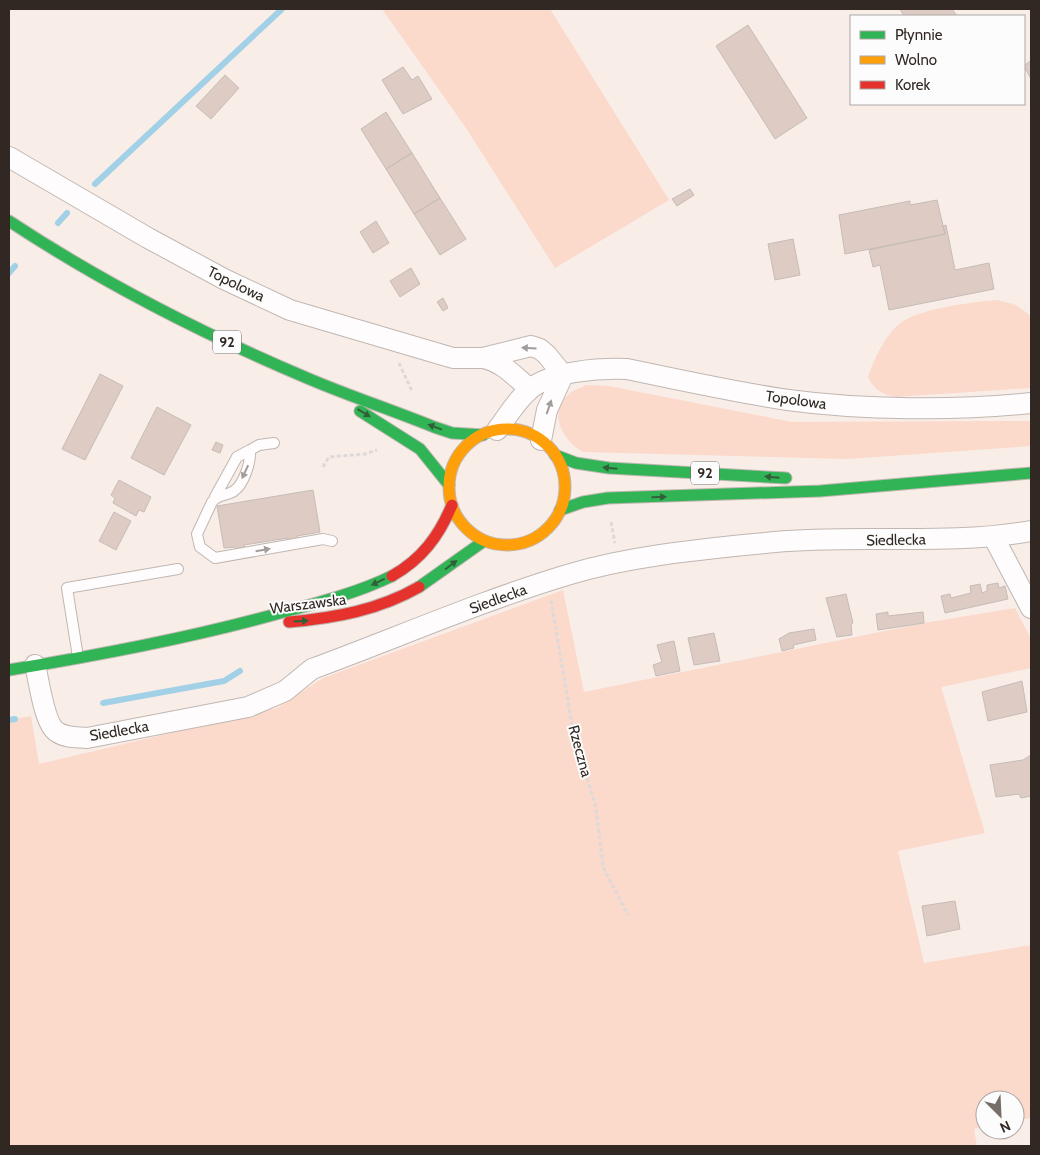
<svg xmlns="http://www.w3.org/2000/svg" width="1040" height="1155" font-family="Cabin,sans-serif">
<rect width="100%" height="100%" fill="#f9ede8"/>
<path fill="#fbd9cb" d="M382,9H550L669,200L555,268L466,128Z
M998,300L1016,305L1031,316V388L895,397C882,394 874,390 868,377C874,359 886,333 902,322C922,308 973,302 998,300Z
M586,385L609,386L792,422L1031,421V446L847,459L583,452C563,441 547,413 569,394C573,390 581,388 586,385Z
M563,590L584,692L924,623L1015,608L1031,639V668L941,687L985,833L898,851L924,963L1031,945V1118L1015,1121V1100H985V1126L974,1129L977,1146H9V720L31,716L39,764L277,708L323,678Z"/>
<g fill="none" stroke-linecap="round" stroke-linejoin="round">
<path stroke="#a2d1e7" stroke-width="6" d="M95,184L282,9
M58,223L67,213
M9,273L15,266
M103,703L224,681L240,671
M9,720L15,719"/>
</g>
<path fill="#decbc4" stroke="#c5bcb8" d="M900,9H952L957,16H904Z
M748,25L807,118L775,139L716,46Z
M1031,60V79L1024,66Z
M403,67L412,80L418,76L432,99L403,114L382,80Z
M225,75L239,88L211,119L196,106Z
M386,112L412,153L386,169L361,129Z
M412,153L440,198L414,214L386,169Z
M690,189L694,195L677,206L672,199Z
M440,198L466,239L440,255L414,214Z
M937,200L945,234L845,254L839,215L910,201V205Z
M376,221L389,243L373,253L360,232Z
M946,225L955,270L989,263L994,289L889,310L880,265L873,267L869,250L945,234L943,226Z
M793,239L800,275L775,280L768,244Z
M411,268L420,284L400,297L390,281Z
M443,298L448,308L443,311L437,302Z
M100,374L123,386L85,460L62,449Z
M157,407L191,425L164,475L131,458Z
M216,442L223,445L220,453L212,450Z
M119,480L151,497L144,512L139,510L136,516L113,503L115,498L111,495Z
M313,490L320,532L297,536L298,538L288,540V538L244,545L245,547L235,549V547L224,548L217,506Z
M114,512L131,521L116,550L99,541Z
M998,583L999,588L1005,586L1008,599L945,613L941,596L950,594L951,598L971,593L970,586L980,584L982,593L987,591V585Z
M846,594L853,623L851,624L852,635L837,637L826,598Z
M888,612V616L923,612L924,623L878,630L876,614Z
M814,629L816,640L793,645L794,648L782,651L779,639L789,633Z
M714,633L720,661L694,665L688,638Z
M674,641L680,671L656,676L653,665L662,662L657,645Z
M1022,681L1027,712L988,721L982,692Z
M1031,755V796L1021,798L1019,794L996,797L990,765L1023,760Z
M955,901L960,929L927,936L922,906Z"/>
<g fill="none" stroke-linecap="round" stroke-linejoin="round">
<defs>
<path id="lane" d="M274,443L259,445L250,450C251,462 244,484 234,491C227,496 218,494 212,502L197,534L200,547L215,558L323,539L332,541
M215,497L237,457L250,450
M78,657L67,588L178,569"/>
<path id="street" d="M9,157L148,238L224,279L290,310L453,358H483L531,346L540,349L547,355L563,375
M483,358C503,362 514,376 530,389
M497,430C507,417 516,401 529,390C550,371 600,368 627,369C680,380 734,392 788,400C862,410 956,411 1031,403
M541,440L547,410L563,375
M994,538L1031,608
M35,665C39,680 44,724 57,732C66,738 77,737 87,738L248,707L285,691L312,669C396,638 481,601 567,575C633,555 706,549 775,542C860,534 947,546 1031,531"/>
<path id="fast" d="M9,221C103,283 203,334 307,378C349,396 392,410 434,427L452,433L483,435
M360,411L420,449L449,485
M555,455L576,463L609,468L786,478
M560,510L583,502L608,498L820,491L1031,473
M419,587L484,541
M9,670C100,655 191,638 280,613C318,603 357,593 392,576"/>
<path id="slow" d="M449 487a58 58 0 1 1 116 0a58 58 0 1 1-116 0Z"/>
<path id="jam" d="M392,576C422,559 439,536 452,505
M289,622C335,618 379,610 419,587"/>
</defs>
<use href="#lane" stroke="#c0b7b2" stroke-width="12"/>
<use href="#street" stroke="#c0b7b2" stroke-width="22"/>
<use href="#fast" stroke="#c0b7b2" stroke-width="13"/>
<use href="#slow" stroke="#c0b7b2" stroke-width="13"/>
<use href="#jam" stroke="#c0b7b2" stroke-width="13"/>
<path stroke="#ddd9d8" stroke-width="3" stroke-dasharray="4 2.5" stroke-linecap="butt" d="M399,363L412,391
M323,467L329,457L365,454L377,450
M611,522L615,543
M551,600L572,725L596,808L603,867L628,915"/>
<use href="#lane" stroke="#fefcfc" stroke-width="10"/>
<use href="#street" stroke="#fefcfc" stroke-width="20"/>
<use href="#fast" stroke="#30b455" stroke-width="11"/>
<use href="#slow" stroke="#ff9f0a" stroke-width="11"/>
<use href="#jam" stroke="#e5322d" stroke-width="11"/>
</g>
<defs><path id="oneway-solid" d="M-6-.8H1V-3.2L6.5 0L1 3.2V.8H-6Z" transform="scale(1.25)"/></defs>
<g fill="#a29d9b">
<use href="#oneway-solid" transform="translate(529 348) rotate(-177)"/>
<use href="#oneway-solid" transform="translate(549 407) rotate(-71)"/>
<use href="#oneway-solid" transform="translate(245 472) rotate(115)"/>
<use href="#oneway-solid" transform="translate(263 550) rotate(-10)"/>
</g>
<g fill="#316038">
<use href="#oneway-solid" transform="translate(364 413) rotate(31)"/>
<use href="#oneway-solid" transform="translate(435 427) rotate(-160)"/>
<use href="#oneway-solid" transform="translate(610 468) rotate(-175)"/>
<use href="#oneway-solid" transform="translate(772 477) rotate(-175)"/>
<use href="#oneway-solid" transform="translate(659 497) rotate(-1)"/>
<use href="#oneway-solid" transform="translate(451 565) rotate(-37)"/>
<use href="#oneway-solid" transform="translate(378 582) rotate(154)"/>
<use href="#oneway-solid" transform="translate(301 621) rotate(-4)"/>
</g>
<g text-anchor="middle" dominant-baseline="central" stroke-width="4" stroke-linejoin="round" paint-order="stroke">
<g fill="#fcfcfc" stroke="#6e6865" stroke-width="1">
<rect x="213" y="330.5" width="28" height="23" rx="4"/>
<rect x="691" y="461.5" width="28" height="23" rx="4"/>
</g>
<g font-size="14" font-weight="bold" fill="#312824">
<text x="227" y="342">92</text>
<text x="705" y="473">92</text>
</g>
<g font-size="15" fill="#312824" stroke="#fcfcfc">
<text transform="translate(236 284) rotate(26)">Topolowa</text>
<text transform="translate(796 400) rotate(8)">Topolowa</text>
<text transform="translate(896 540) rotate(-1)">Siedlecka</text>
<text transform="translate(498 599) rotate(-20)">Siedlecka</text>
<text transform="translate(308 604) rotate(-7)">Warszawska</text>
<text transform="translate(119 731) rotate(-10)">Siedlecka</text>
<text transform="translate(580 751) rotate(75)">Rzeczna</text>
</g>
</g>
<rect width="1040" height="1155" fill="none" stroke="#312824" stroke-width="20"/>
<rect x="850" y="15" width="175" height="90" fill="#fcfcfc" stroke="#aba7a6"/>
<rect x="860" y="31" width="25" height="8" fill="#30b455" stroke="#aba7a6"/>
<text x="895" y="40" font-size="15" fill="#312824">Płynnie</text>
<rect x="860" y="56" width="25" height="8" fill="#ff9f0a" stroke="#aba7a6"/>
<text x="895" y="65" font-size="15" fill="#312824">Wolno</text>
<rect x="860" y="81" width="25" height="8" fill="#e5322d" stroke="#aba7a6"/>
<text x="895" y="90" font-size="15" fill="#312824">Korek</text>
<g transform="translate(1000 1115) rotate(156)"><circle r="24" fill="#fcfcfc" stroke="#aba7a6"/>
<path d="M0-4L9 19L0 12L-9 19Z" fill="#776d69"/>
<text y="-8" font-size="14" font-weight="bold" text-anchor="middle" fill="#312824">N</text>
</g>
</svg>
